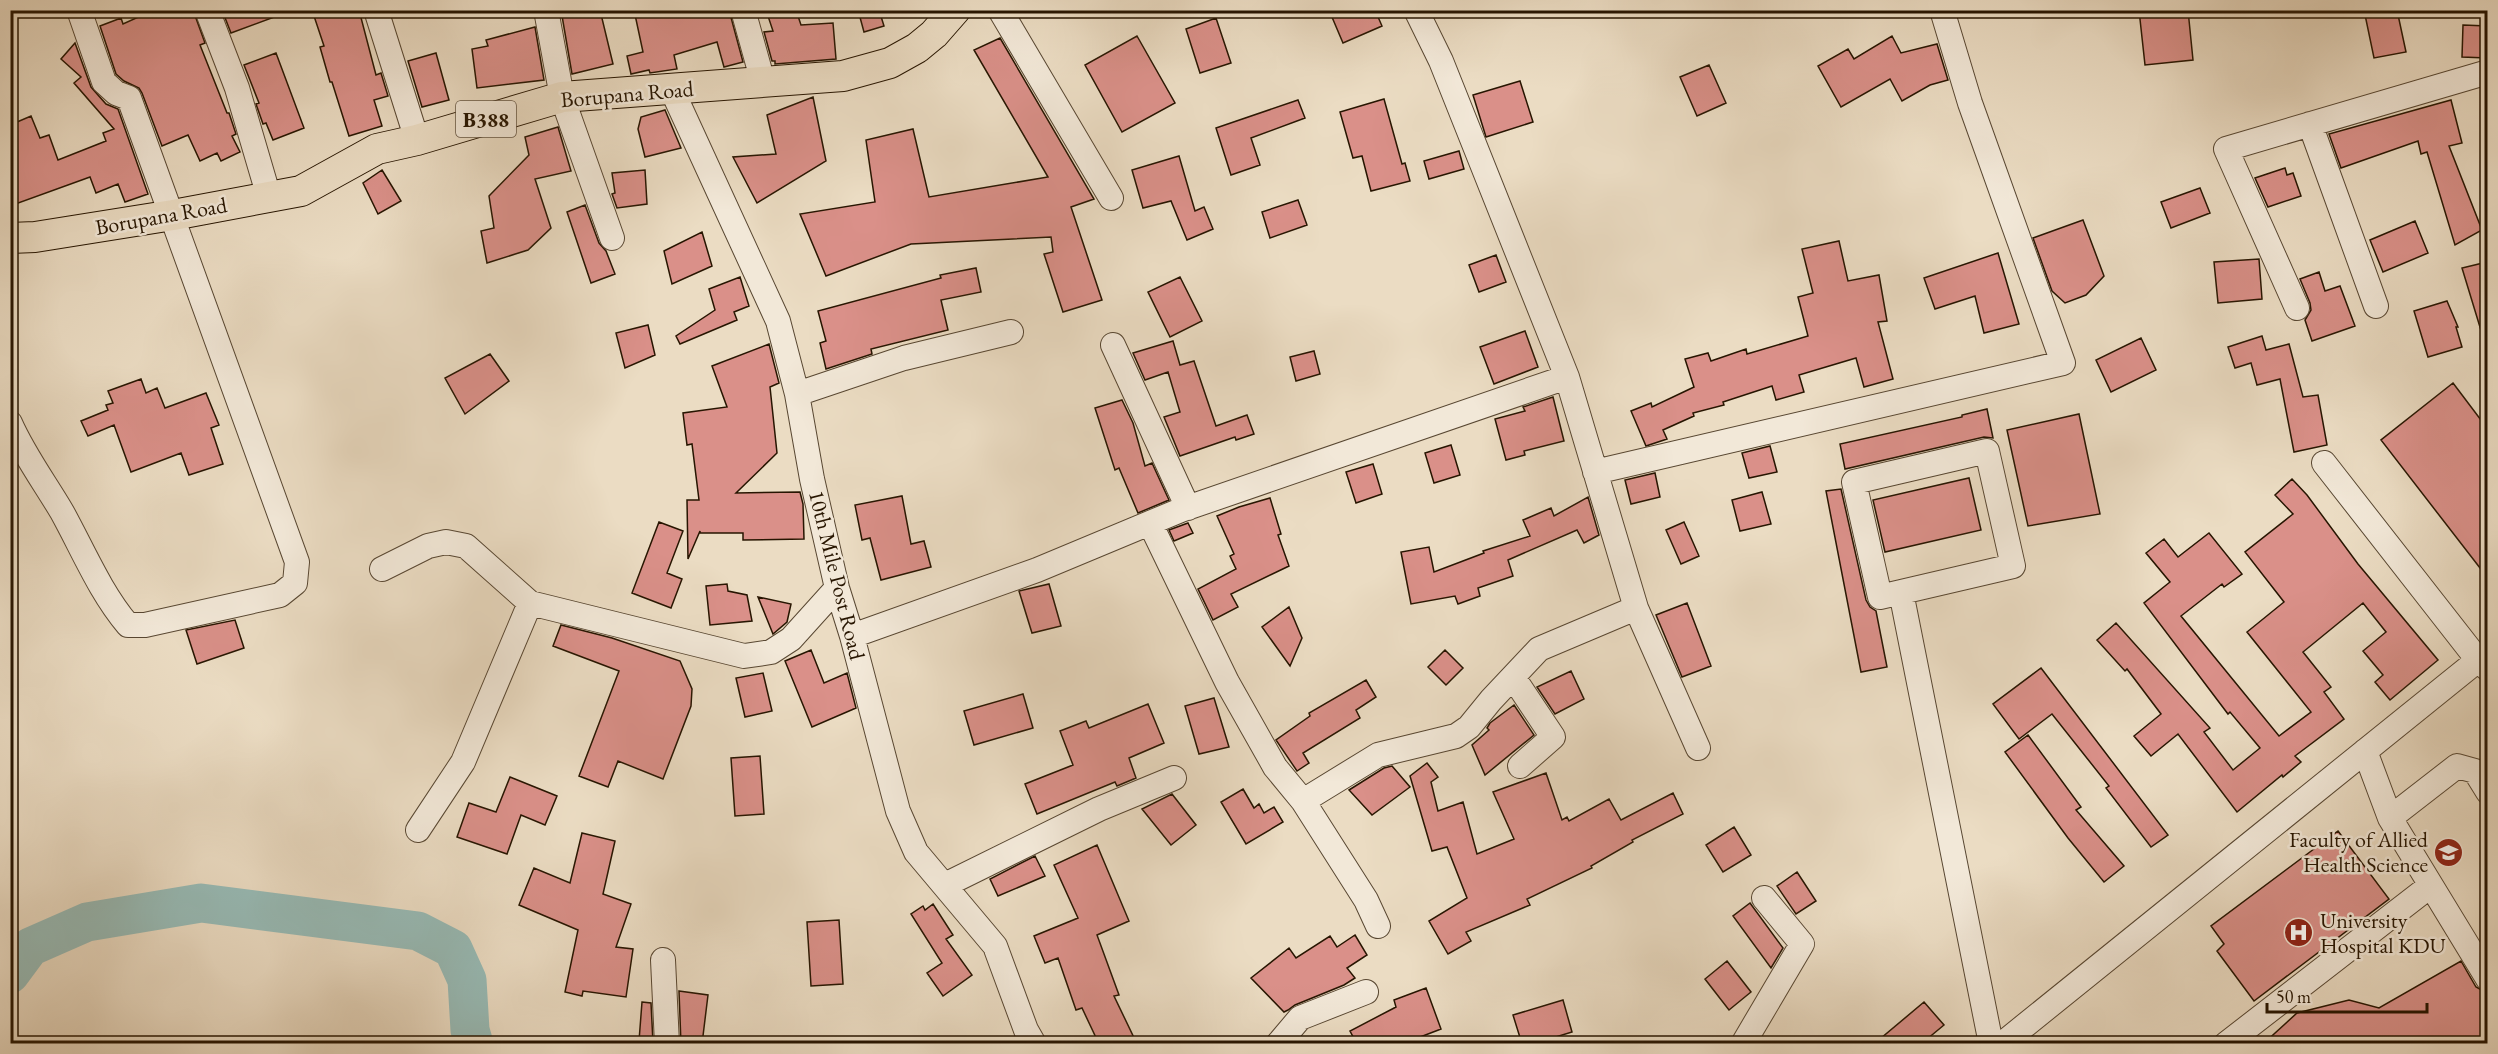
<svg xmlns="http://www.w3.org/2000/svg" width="2498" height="1054" font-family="'EB Garamond',serif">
<rect width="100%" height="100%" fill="#ebdcc3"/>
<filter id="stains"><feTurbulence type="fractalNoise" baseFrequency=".00333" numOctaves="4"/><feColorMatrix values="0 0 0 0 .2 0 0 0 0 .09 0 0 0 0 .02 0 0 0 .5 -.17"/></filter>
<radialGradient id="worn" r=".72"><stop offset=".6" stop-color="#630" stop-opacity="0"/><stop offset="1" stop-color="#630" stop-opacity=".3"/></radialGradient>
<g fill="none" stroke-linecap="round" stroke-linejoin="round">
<path stroke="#98bbb6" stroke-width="39" d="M10,974L30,947L87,922L201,903L418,931L453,949L467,980L470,1030L474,1044"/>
</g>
<path fill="#da9089" stroke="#271501" stroke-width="1.5" d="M154,10H193L205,43L200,45L227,113H229L236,134L232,136L240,152L221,161L217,153L200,161L188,135L162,146L142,93L139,88L124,81L116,74L100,26L121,18L123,24Z
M222,10H288V12L231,33Z
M312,10H359L376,75L381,73L388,96L374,100L382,126L349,136L332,82H330L320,47L324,46Z
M561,10H600L613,64L572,74Z
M634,10H729L743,62L724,67L717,42L674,55L677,69L650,73L649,70L631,74L627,56L643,52Z
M766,10H796L801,25L833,23L836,59L775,64V61H772L764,32L773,31Z
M858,10H879L884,26L864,32Z
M1329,10H1375L1382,26L1343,43Z
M2139,10H2188L2193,60L2145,65Z
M2364,10H2397L2406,52L2374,58Z
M1216,18L1231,63L1200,73L1186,29Z
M2463,25L2487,26V58L2462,57Z
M535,27L544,80L477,88L472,49L488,46L486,40Z
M1137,36L1175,103L1122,132L1085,65Z
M1892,36L1901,53L1937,44L1948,80L1930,85L1902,101L1890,79L1841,107L1818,66L1848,49L1854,59Z
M1000,38L1094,199L1071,207L1102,300L1063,312L1044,254L1053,252L1051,237L911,244L826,276L800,214L875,202L866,140L913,129L929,197L1048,177L974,50Z
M75,43L91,87L106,104L118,109L148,194L125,202L118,184L96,193L90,177L10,206V125L31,116L40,138L49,135L58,160L106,141L103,133L114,129L74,83L81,77L61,59Z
M276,53L304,128L273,140L266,123L263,124L256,104L259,103L244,65Z
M436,53L449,100L422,107L408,61Z
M1709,65L1726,103L1697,116L1680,77Z
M1520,81L1533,122L1486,137L1473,95Z
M813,97L826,161L757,203L733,157L776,154L767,115Z
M1384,99L1402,164L1405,163L1410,181L1371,191L1362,156L1353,158L1340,112Z
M1298,100L1305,118L1251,138L1260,165L1231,175L1216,128Z
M2451,100L2462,143L2449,146L2482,230L2455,245L2427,152L2421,154L2418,141L2341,168L2329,134Z
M665,110L681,148L645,157L638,129L641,117Z
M558,127L571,171L535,179L551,228L528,250L487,263L481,231L494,228L489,196L529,155L525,137Z
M1459,151L1464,169L1429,179L1424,161Z
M1179,156L1195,211L1204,207L1213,229L1187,240L1171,201L1143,208L1132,170Z
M2285,168L2287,175L2293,173L2301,196L2268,207L2255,178Z
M382,170L401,201L378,214L363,183Z
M645,170L647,204L617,208L612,194L615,193L612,173Z
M2200,188L2210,213L2171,228L2161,202Z
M1298,200L1307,225L1270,238L1262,212Z
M585,205L599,243L606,251L615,274L591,283L567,212Z
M2083,220L2104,276L2086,295L2065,303L2052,291L2033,238Z
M2415,221L2428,253L2383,272L2370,240Z
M702,232L712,266L672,284L664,251Z
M1839,241L1848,281L1879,275L1887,321L1878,322L1893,379L1864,387L1856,358L1799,375L1804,392L1776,400L1772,386L1723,402L1724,405L1693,413L1694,416L1663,430L1667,439L1646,446L1631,411L1651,403L1652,407L1694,387L1685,359L1708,353L1711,361L1746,349L1747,354L1808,336L1798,297L1813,293L1802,249Z
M1998,253L2019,324L1984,333L1975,296L1935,309L1924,278Z
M1496,255L1506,282L1479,292L1469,265Z
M2259,259L2262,299L2218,303L2214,262Z
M2483,263L2487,281V337H2483L2462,268Z
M976,268L981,292L941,300L948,330L871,349L872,354L826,369L820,343L826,341L818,311L941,278L940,275Z
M2319,272L2325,291L2340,286L2355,326L2312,341L2305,320L2311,310L2310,303L2300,279Z
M740,277L749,306L734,312L737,320L680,344L676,336L715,310L709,289Z
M1180,277L1202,321L1170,337L1148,292Z
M2447,301L2458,327H2456L2462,347L2428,357L2414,311Z
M648,325L655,355L625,368L616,333Z
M1525,331L1538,367L1494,384L1480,347Z
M2262,336L2266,350L2289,344L2303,397L2318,395L2327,445L2294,452L2280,379L2257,385L2251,363L2235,368L2228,347Z
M2141,338L2156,370L2111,392L2096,360Z
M1173,341L1180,365L1194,361L1216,426L1247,415L1254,434L1236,440L1235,437L1180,456L1164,417L1180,412L1168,372L1145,380L1133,353Z
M769,344L779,383L770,387L777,453L736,493L800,492L803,504L804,539L743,540V533H700V531L688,559L687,500H699L692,444L687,445L683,413L727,407L712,366Z
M1314,351L1320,374L1296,381L1290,357Z
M490,354L509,381L465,414L445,378Z
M141,379L146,393L157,388L165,408L206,393L219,425L211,428L223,464L189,475L181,453L131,472L114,425L88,436L81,421L108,410L106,405L113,403L108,391Z
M2453,383L2487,428V577L2381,440Z
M1553,397L1564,441L1524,451L1525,455L1506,460L1495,419L1525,411L1523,407Z
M1122,400L1133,423L1145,466L1152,463L1169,500L1138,513L1119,468L1115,470L1095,408Z
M1987,409L1993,438L1984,437L1845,469L1840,444L1962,417V415Z
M2079,414L2100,514L2028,526L2007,430Z
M1451,445L1460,475L1434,483L1425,453Z
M1770,446L1777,472L1749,478L1742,453Z
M1373,464L1382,494L1356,503L1346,472Z
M1655,473L1660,497L1631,504L1625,480Z
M1969,478L1981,530L1885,552L1873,500Z
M2292,479L2307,495L2358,564L2438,660L2390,700L2375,682L2383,675L2363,651L2386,632L2363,603L2303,652L2331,687L2324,692L2344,719L2295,756L2301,762L2283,777L2282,775L2237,812L2178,734L2151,756L2134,736L2161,714L2127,669L2125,671L2097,640L2116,623L2210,728L2204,732L2233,770L2260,748L2230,712L2228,714L2144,603L2170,582L2146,553L2164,539L2178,557L2209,533L2242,574L2224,587L2222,584L2181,616L2279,736L2311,712L2247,632L2284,602L2245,552L2293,514L2275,495Z
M1841,489L1866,600L1870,607L1876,611L1887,667L1861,672L1826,491Z
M1762,492L1771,524L1740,531L1732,500Z
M902,496L911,544L924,541L931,567L881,580L870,538L862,540L855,505Z
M1588,497L1599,535L1584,543L1577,530L1508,560L1513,576L1478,588L1480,596L1458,604L1455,596L1411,604L1401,552L1429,547L1434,572L1484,553L1483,551L1530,536L1523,520L1551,508L1554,516Z
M1270,498L1281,534L1278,535L1289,566L1231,594L1238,607L1213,620L1198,589L1236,569L1230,556L1234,554L1217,516L1239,507Z
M659,522L683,531L667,573L682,579L671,608L632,593Z
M1684,522L1699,556L1681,564L1666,530Z
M1188,523L1193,533L1174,541L1169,530Z
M727,584L728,591L747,595L752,621L710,625L706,586Z
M1049,584L1061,626L1032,633L1019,591Z
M758,597L791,604L787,622L773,634Z
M1687,603L1711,666L1682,677L1656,615Z
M1289,607L1302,638L1290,666L1262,627Z
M235,620L244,648L197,664L186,630Z
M561,625L612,638L680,661L692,689L691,706L663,779L618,761L608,787L579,776L619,671L553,646Z
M811,650L824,683L847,673L856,708L812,727L785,661Z
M1445,650L1463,668L1446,685L1428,667Z
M2041,668L2168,835L2151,847L2106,788L2109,786L2052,714L2019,739L1993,704Z
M1571,671L1584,699L1555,714L1537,687Z
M763,673L772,711L745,717L736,678Z
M1366,680L1376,697L1356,710L1360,718L1303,753L1309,763L1297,771L1276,740L1310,716L1309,713Z
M1023,694L1033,728L974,745L964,711Z
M1214,698L1229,747L1199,754L1185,706Z
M1148,704L1164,743L1129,758L1136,778L1117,786L1115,782L1037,814L1025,784L1073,765L1060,731L1086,721L1089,728Z
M1514,705L1534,735L1485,775L1472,745L1489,730L1487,728L1490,723Z
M2028,735L2081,807L2076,810L2124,866L2104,882L2068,838L2005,752Z
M760,756L764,814L735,816L731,758Z
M1427,763L1438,777L1431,782L1438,811L1463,802L1477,854L1514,839L1493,792L1546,773L1562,820L1567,817L1569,821L1609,799L1621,820L1673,793L1683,814L1632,840L1633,842L1591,866L1592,868L1527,899L1530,905L1466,932L1471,941L1448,954L1429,921L1467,898L1447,847L1432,851L1410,776Z
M1392,766L1410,787L1372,815L1349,790L1384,768Z
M510,777L557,796L545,825L521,815L507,854L457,837L469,803L496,812Z
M1243,789L1254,808L1259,804L1264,813L1274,807L1283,822L1246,844L1221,802Z
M1172,794L1196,825L1171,845L1142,809Z
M1734,827L1751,855L1723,872L1706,845Z
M2338,831L2389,899L2254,1001L2217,951L2224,944L2211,926Z
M582,833L615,841L603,894L631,904L616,947L633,949L626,997L583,991L582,996L565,992L578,930L519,905L534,868L570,883Z
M1097,845L1129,921L1097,935L1119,995L1114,996L1137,1044H1099L1082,1008L1076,1010L1058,958L1045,963L1034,936L1078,918L1054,865Z
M1035,856L1045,876L998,896L990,879Z
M1797,872L1816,901L1796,914L1777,886Z
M1750,903L1783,948L1771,968L1733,916Z
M933,904L953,935L946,939L972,975L943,996L927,973L942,963L911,914L923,906L925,910Z
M839,920L843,984L811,986L807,922Z
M1355,935L1367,955L1347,968L1355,978L1344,985L1295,1005L1288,1010L1284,1012L1251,978L1289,948L1296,958L1330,936L1337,947Z
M1727,961L1751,992L1729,1010L1705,979Z
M2461,961L2476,987L2487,993V1044H2263L2297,1013L2349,1000L2379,1008Z
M1426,988L1441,1029L1402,1044H1357L1350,1031L1396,1007L1394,1000Z
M679,991L708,995L702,1044H681Z
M1563,1000L1572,1032L1533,1044H1522L1513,1015Z
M642,1002L651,1003L653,1043L639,1041Z
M1924,1002L1944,1025L1921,1044H1874Z"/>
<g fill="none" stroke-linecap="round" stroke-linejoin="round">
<defs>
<path id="minor" d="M207,10L237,88L269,197
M376,10L417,140
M546,10L562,97L612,238
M743,10L763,82
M1000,10L1111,198
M1416,10L1441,61L1567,377L1636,608L1698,748
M672,90L778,321L797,394L812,479L837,588L852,636L898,811L916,852L995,946L1026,1030L1034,1044
M2310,124L2376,306
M2297,308L2226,149L2488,72
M1113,345L1188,508
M797,394L904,358L1011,332
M10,423C24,455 45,483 62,512C83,550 100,592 128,625H145L280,595L295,583L297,562L129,98L116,93L104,82L79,10
M1987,451L2013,566L1880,597L1854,482Z
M2324,463L2478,660L2488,669
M1595,472L2063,363L1970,103L1942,10
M1150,523L1227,682L1275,767L1303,801L1366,900L1378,926
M382,569L428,546L446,542L466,546L530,603L744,656L771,652L791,639L837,588
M1901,592L1991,1044
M852,636L1037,570L1181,510L1567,377
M1513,677L1553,737L1520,766
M2365,751L2390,818L2488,979
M1303,801L1378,755L1456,736L1469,727L1491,700L1539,649L1636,608
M2390,818L2457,766L2475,771L2488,792
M418,830L463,762L530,603
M945,885L1099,809L1174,778
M663,960L667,1044
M1278,1044L1300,1018L1366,992
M1743,1044L1802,944L1764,898
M2002,1044L2488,652
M2226,1044L2430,886"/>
<path id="major" d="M10,238L35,237L173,215L301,191L377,149L417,140L562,97L843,76L890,63L917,48L934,34L955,10"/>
</defs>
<use href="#minor" stroke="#584732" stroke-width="26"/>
<use href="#major" stroke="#271501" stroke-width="32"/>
<use href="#minor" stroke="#f2e8d8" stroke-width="24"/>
<use href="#major" stroke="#ebdcc3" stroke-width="30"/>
</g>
<defs>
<symbol id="university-disc" viewBox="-11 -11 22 22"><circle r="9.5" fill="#8f2418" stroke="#f2e8d8"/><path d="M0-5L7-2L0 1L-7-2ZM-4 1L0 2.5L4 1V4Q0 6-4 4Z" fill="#fff"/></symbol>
<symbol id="hospital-disc" viewBox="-11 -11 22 22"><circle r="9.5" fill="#8f2418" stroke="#f2e8d8"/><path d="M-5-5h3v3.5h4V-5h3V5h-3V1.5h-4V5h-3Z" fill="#fff"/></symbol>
</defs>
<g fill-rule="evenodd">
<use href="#university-disc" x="2432" y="836" width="33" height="33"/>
<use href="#hospital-disc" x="2282" y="916" width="33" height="33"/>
</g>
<g text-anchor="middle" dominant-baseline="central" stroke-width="5" stroke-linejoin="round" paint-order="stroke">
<rect fill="#f2e8d8" stroke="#645442" stroke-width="1.5" x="456" y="101" width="60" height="36" rx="4.5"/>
<g font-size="21" font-weight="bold" fill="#271501">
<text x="486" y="119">B388</text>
</g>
<g font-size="22" fill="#271501" stroke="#f2e8d8">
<text transform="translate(627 94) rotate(-5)">Borupana Road</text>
<text transform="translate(161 216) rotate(-10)">Borupana Road</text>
<text transform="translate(837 575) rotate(76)">10th Mile Post Road</text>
</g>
<g font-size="22" fill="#271501" stroke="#f2e8d8" text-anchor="end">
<text x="2428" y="839">Faculty of Allied<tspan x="2428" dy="25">Health Science</tspan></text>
<text x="2320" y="920" text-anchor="start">University<tspan x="2320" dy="25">Hospital KDU</tspan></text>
</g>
</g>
<rect width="2498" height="1054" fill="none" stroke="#ebdcc3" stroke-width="36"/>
<rect x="12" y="12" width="2474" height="1030" fill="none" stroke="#271501" stroke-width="3"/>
<rect x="18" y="18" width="2462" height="1018" fill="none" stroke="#271501" stroke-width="1.5"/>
<path d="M2267 1003v9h160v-9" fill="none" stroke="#271501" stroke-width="3"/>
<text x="2276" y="1003" font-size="18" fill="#271501" stroke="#f2e8d8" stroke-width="4.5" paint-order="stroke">50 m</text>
<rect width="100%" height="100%" filter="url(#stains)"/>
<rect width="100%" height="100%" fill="url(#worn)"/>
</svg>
